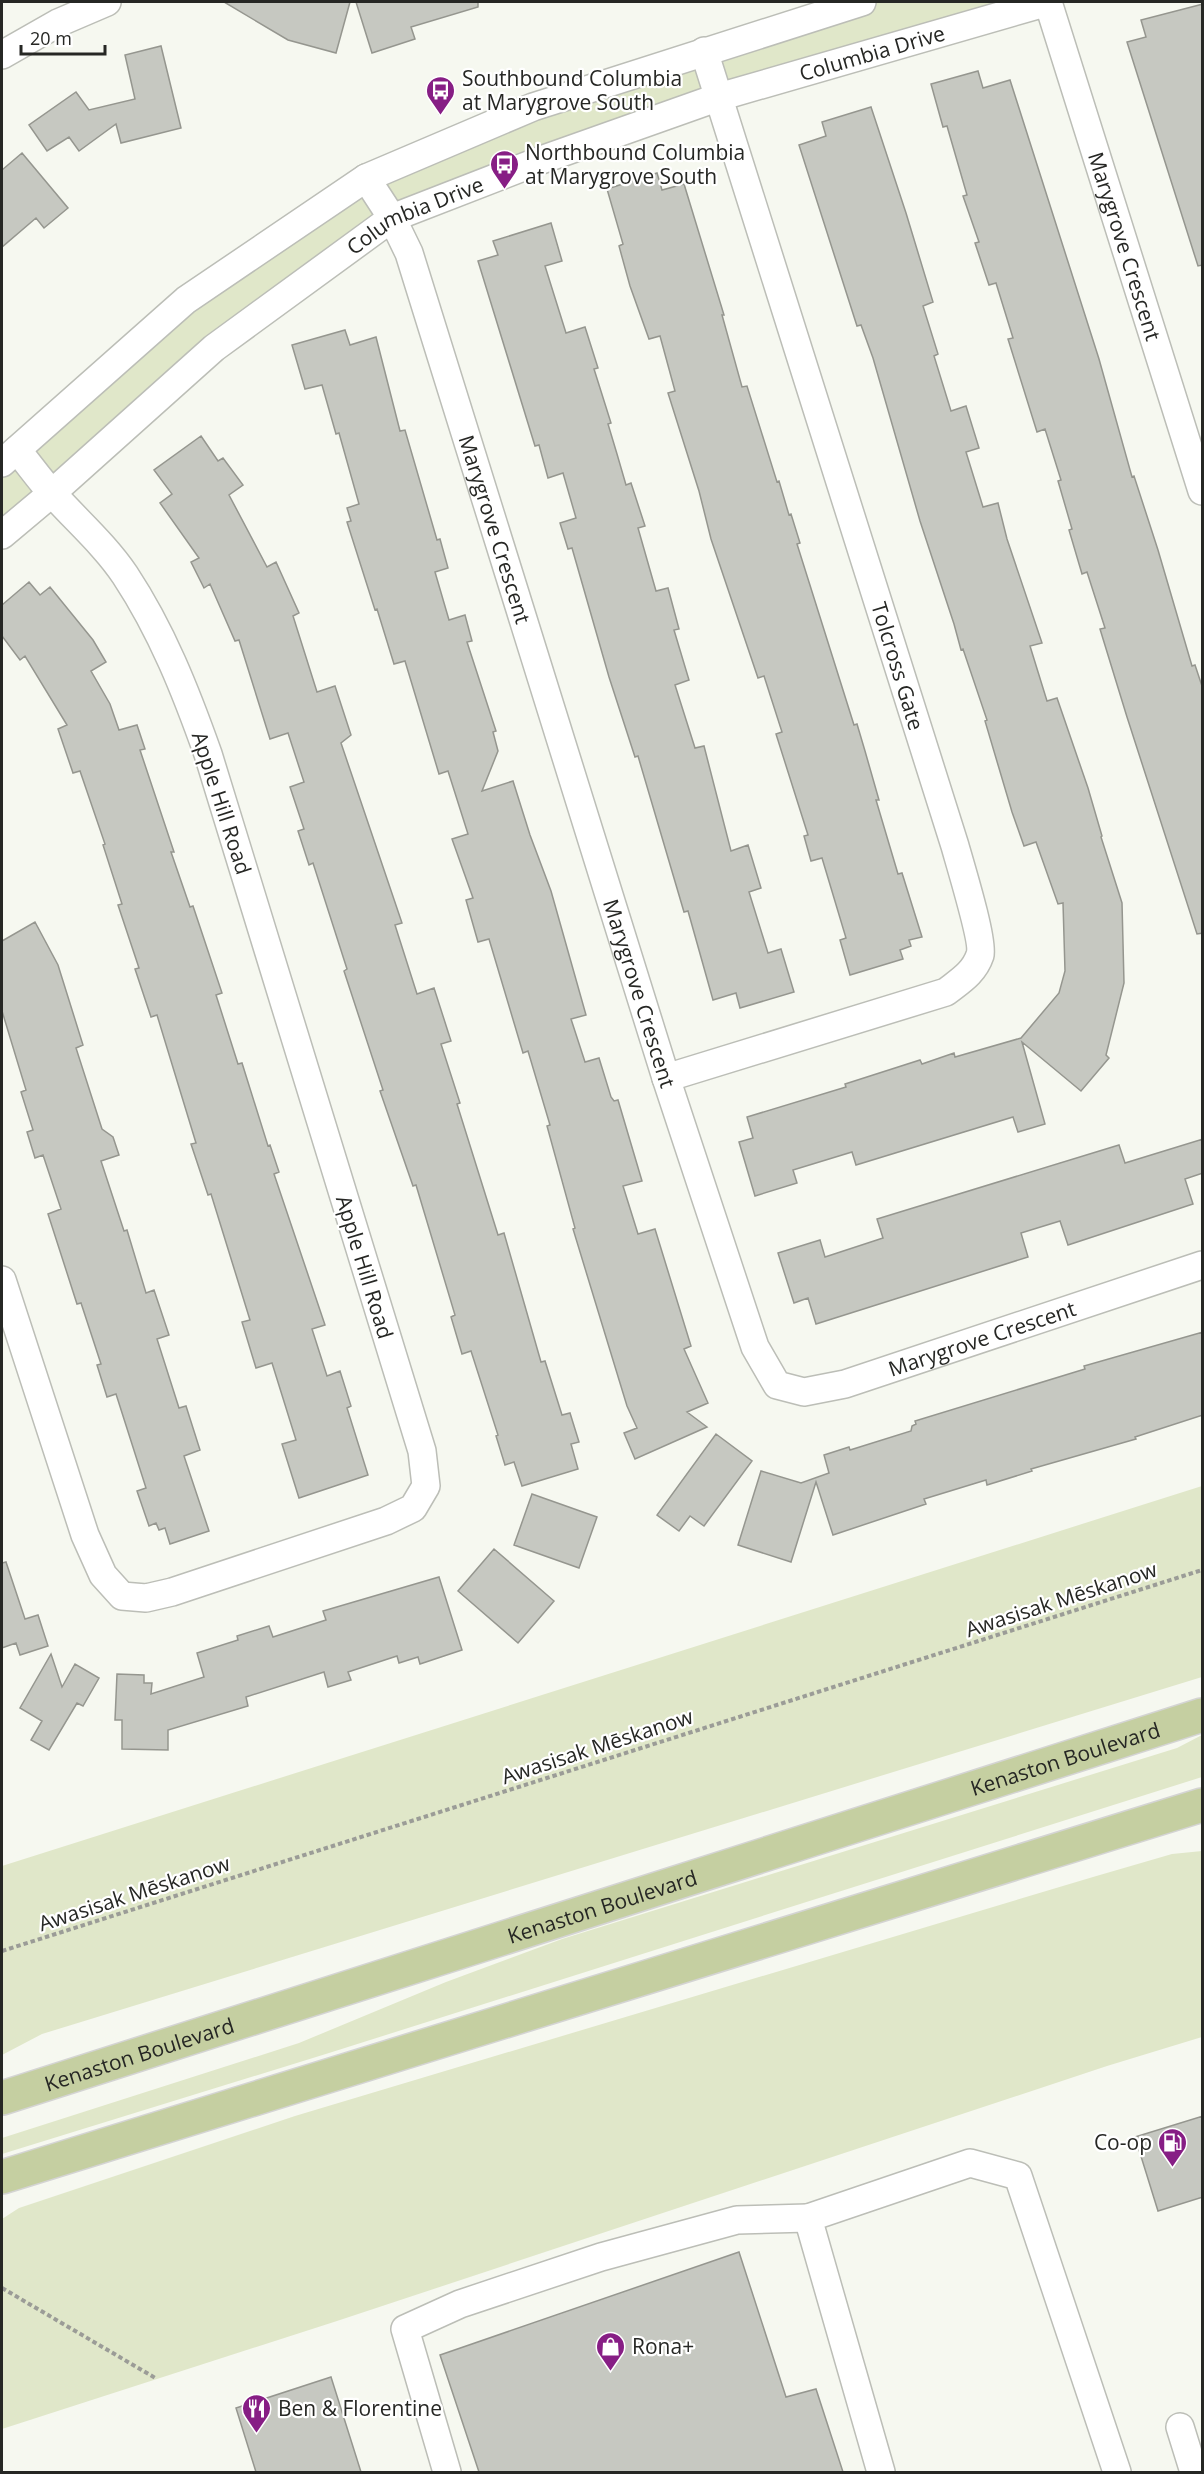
<svg xmlns="http://www.w3.org/2000/svg" width="1204" height="2474" font-family="'Open Sans',sans-serif">
<rect width="100%" height="100%" fill="#f6f8f0"/>
<path fill="#e0e7c9" d="M862,2H1048L392,218L2,535V463L186,300L366,178Z
M1202,1486V1677L42,2034L2,2055V1866Z
M1202,1735V1777L329,2053L2,2154V2138L299,2043L446,1982L562,1939L1177,1748Z
M1202,1851V2037L1107,2066L337,2321L2,2429V2219L19,2208L295,2116L1093,1877L1172,1854Z"/>
<path fill="#c6c8c1" stroke="#95968f" stroke-width="1.5" d="M224,2H350L336,53L288,40Z
M356,2H478V7L411,27L415,39L372,53Z
M1203,4V265L1198,266L1127,42L1146,37L1141,20Z
M161,46L181,128L121,143L116,124L79,151L69,137L47,151L29,125L76,92L89,110L135,99L125,55Z
M978,71L983,88L1010,80L1099,359L1132,477L1134,476L1158,550L1192,666L1195,665L1203,689V933L1197,934L1127,717L1100,629L1105,628L1087,572L1082,574L1069,530L1072,529L1058,481L1061,480L1045,429L1037,432L1008,339L1013,338L996,283L989,285L975,243L979,242L963,196L967,195L947,126L943,127L931,84Z
M871,107L906,213L933,302L923,306L938,354L934,356L951,411L966,406L979,448L966,452L983,507L998,503L1007,539L1042,643L1030,646L1047,701L1057,698L1088,788L1102,836L1101,837L1122,903L1124,983L1106,1055L1109,1058L1081,1091L1022,1042L1045,1124L1018,1132L1013,1117L856,1165L852,1152L793,1170L797,1183L755,1196L739,1142L753,1138L747,1117L846,1087L845,1084L920,1060L922,1064L954,1053L955,1057L1021,1038L1059,993L1065,971L1063,903L1058,904L1036,842L1024,846L1012,812L985,721L987,720L963,649L961,650L954,624L920,521L873,358L861,325L857,326L799,145L826,136L822,122Z
M22,153L68,208L44,228L36,218L2,247V170Z
M657,173L662,190L684,184L724,315H722L742,387L747,386L777,482L779,481L789,515L791,514L800,543L797,544L854,725L857,724L865,751L879,800H876L898,874L902,873L922,937L909,940L911,946L900,950L903,959L850,975L840,940L846,938L822,858L811,861L804,836L808,835L776,734L782,732L764,676L758,678L711,539L699,491L668,393L675,391L660,336L649,339L630,286L619,246L623,244L607,189Z
M551,223L562,261L545,266L566,333L585,327L598,368L594,369L611,423L608,424L617,454L626,485L631,483L645,526L638,528L656,591L668,588L679,629L674,630L689,680L675,685L695,748L704,746L731,851L748,845L761,888L749,892L768,953L781,949L794,992L740,1008L736,993L713,1000L688,911L684,912L638,756L635,757L609,677L572,548L568,549L560,523L576,518L563,473L548,478L539,445L535,446L478,261L498,255L493,241Z
M345,330L350,345L376,337L400,431L405,430L437,540L440,539L448,568L435,572L449,620L465,615L472,641L467,642L496,731L493,732L498,751L482,791L513,781L530,835L551,891L586,1015L571,1019L585,1062L599,1058L611,1097L614,1101L618,1100L642,1181L623,1186L638,1234L655,1229L691,1346L684,1349L708,1403L687,1412L707,1427L635,1459L624,1433L637,1428L627,1406L573,1229L575,1228L547,1126L550,1125L528,1051L523,1053L489,939L478,942L466,900L473,898L452,839L468,834L448,771L439,774L405,661L394,664L377,609L375,610L347,522L351,521L347,508L359,504L339,433L336,434L322,385L305,389L292,345Z
M201,436L218,461L223,458L243,485L229,495L267,567L276,562L299,613L293,616L317,692L335,686L351,735L341,743L402,923L395,925L417,994L434,988L451,1041L441,1044L460,1103L457,1104L498,1235L504,1233L541,1362L545,1361L562,1415L570,1413L579,1442L571,1444L578,1469L522,1486L514,1462L505,1465L496,1436L498,1435L471,1351L462,1354L451,1317L455,1315L416,1185L413,1186L380,1091L383,1090L344,971L347,969L313,863L309,865L298,831L304,829L290,787L304,782L288,733L270,739L239,640L235,641L210,584L204,588L191,562L199,558L160,503L172,494L154,470Z
M29,582L40,595L50,587L93,640L106,662L91,671L110,704L119,730L137,725L145,749L140,750L174,852H171L190,907L193,906L222,993L216,995L238,1064L242,1063L268,1146L270,1145L279,1172L274,1174L325,1325L312,1329L327,1376L340,1371L351,1406L347,1408L368,1475L299,1498L282,1444L296,1440L272,1363L256,1368L242,1322L250,1320L211,1194L208,1195L191,1144L196,1143L157,1015L151,1017L135,969L139,968L118,905L122,904L103,845L105,844L80,771L73,773L58,729L67,725L25,656L20,660L2,636V605Z
M35,922L58,965L83,1045L76,1048L102,1129L113,1137L119,1155L101,1161L124,1231L127,1230L146,1293L154,1290L169,1335L157,1339L179,1408L186,1406L200,1450L184,1456L209,1531L170,1544L165,1528L159,1530L156,1523L149,1526L137,1491L146,1488L116,1394L107,1397L97,1365L101,1364L81,1303L77,1304L48,1214L61,1209L43,1155L35,1158L27,1132L33,1130L21,1092L26,1090L2,1011V941Z
M1203,1139V1173L1185,1179L1193,1204L1068,1245L1060,1221L1021,1233L1028,1257L816,1324L808,1298L794,1303L778,1253L820,1240L825,1257L883,1238L877,1219L1119,1145L1125,1163Z
M1203,1332V1415L1135,1437L1136,1439L1031,1469L1032,1471L987,1485L986,1480L924,1499L926,1504L833,1535L816,1482L791,1562L738,1545L761,1471L801,1483L829,1473L824,1455L849,1447L850,1450L911,1431L912,1426L916,1424L915,1421L1085,1369L1084,1366Z
M716,1434L752,1461L704,1526L690,1516L679,1531L657,1515Z
M532,1494L597,1517L579,1568L514,1545Z
M494,1549L554,1601L518,1643L458,1591Z
M6,1562L25,1619L38,1615L48,1646L20,1655L16,1643L2,1648V1563Z
M439,1577L462,1650L420,1664L418,1657L399,1663L397,1656L348,1672L351,1680L328,1687L324,1672L246,1697L248,1706L168,1730V1750L122,1749V1720H115L117,1674L144,1675V1683H152L151,1694L204,1677L197,1653L238,1640L237,1636L269,1626L273,1637L326,1620L323,1611Z
M51,1654L62,1687L75,1664L99,1678L83,1706L77,1703L49,1750L31,1740L42,1721L20,1708Z
M1203,2116V2197L1158,2211L1135,2137Z
M739,2252L786,2397L816,2389L843,2472H479L440,2355Z
M331,2377L361,2472H256L236,2408Z"/>
<g fill="none" stroke-linecap="round" stroke-linejoin="round">
<defs>
<g id="minor">
<path id="s1" d="M1048,2L1202,491"/>
<path d="M2,55L58,23L107,2"/>
<path id="s2" d="M366,178L392,218L409,253L666,1078L755,1347L777,1385L804,1392L845,1384L1202,1265"/>
<path d="M2,463L186,300L366,178L533,107L862,2"/>
<path id="s3" d="M2,535L52,493L214,348L392,218L544,159L719,97L1048,2"/>
<path d="M666,1078L946,992C960,981 974,973 980,955C984,942 960,864 955,846L704,51"/>
<path d="M2,1280L85,1535L103,1575L122,1596L146,1598L172,1592L386,1521L413,1508L426,1486L422,1451L208,754C186,692 162,631 125,575C105,545 76,520 52,493C39,479 29,464 17,450"/>
<path d="M1180,2427L1194,2472"/>
<path d="M447,2472L405,2329L460,2304L601,2257L737,2220L808,2218"/>
<path d="M881,2472L808,2218L970,2163L1018,2176L1117,2472"/>
</g>
<g id="major">
<path id="s4" d="M2,2098L1202,1715"/>
<path d="M2,2177L1202,1805"/>
</g>
</defs>
<use href="#minor" stroke="#bcbeb7" stroke-width="30"/>
<use href="#major" stroke="#d4d4d3" stroke-width="36"/>
<path stroke="#9b9c97" stroke-width="4" stroke-dasharray="4.5 3" stroke-linecap="butt" d="M435,96L441,115
M2,1951L1202,1570
M2,2288L157,2379"/>
<use href="#minor" stroke="#fff" stroke-width="27"/>
<use href="#major" stroke="#c5cfa1" stroke-width="33"/>
</g>
<defs>
<symbol id="bus-pin" viewBox="-11 -11 22 30"><path d="M0 17L-7.5 6A9.5 9.5 0 1 1 7.5 6Z" fill="#871e85" stroke="#fff"/><path d="M-5-6H5V4H4V6H2V4H-2V6H-4V4H-5ZM-3.5-4V0h7V-4ZM-3.5 1.2v1.5H-2V1.2ZM2 1.2v1.5H3.5V1.2Z" fill="#fff"/></symbol>
<symbol id="fuel-pin" viewBox="-11 -11 22 30"><path d="M0 17L-7.5 6A9.5 9.5 0 1 1 7.5 6Z" fill="#871e85" stroke="#fff"/><path d="M-5.5-6h7V0h2V4h1.3V-2.5L3-4.5l.8-.8L6-3V5H2.5V1h-1V6h-7ZM-4.2-4.7v3.2H.2V-4.7Z" fill="#fff"/></symbol>
<symbol id="shop-pin" viewBox="-11 -11 22 30"><path d="M0 17L-7.5 6A9.5 9.5 0 1 1 7.5 6Z" fill="#871e85" stroke="#fff"/><path d="M-5-2.5h2.3a2.7 3.5 0 0 1 5.4 0H5L5.5 6h-11ZM-1.5-2.5h3a1.5 2.3 0 0 0-3 0Z" fill="#fff"/></symbol>
<symbol id="restaurant-pin" viewBox="-11 -11 22 30"><path d="M0 17L-7.5 6A9.5 9.5 0 1 1 7.5 6Z" fill="#871e85" stroke="#fff"/><path d="M-5-6h1v4h1v-4h1v4h1v-4h1v5L-1.5 .5V6h-2V.5L-5-1ZM5-6V6H3V1.5H1.5Q1.5-4 5-6Z" fill="#fff"/></symbol>
</defs>
<g fill-rule="evenodd">
<use href="#bus-pin" x="424" y="74" width="33" height="45"/>
<use href="#bus-pin" x="488" y="148" width="33" height="45"/>
<use href="#fuel-pin" x="1156" y="2126" width="33" height="45"/>
<use href="#shop-pin" x="594" y="2330" width="33" height="45"/>
<use href="#restaurant-pin" x="240" y="2392" width="33" height="45"/>
</g>
<g text-anchor="middle" dominant-baseline="central" stroke-width="4.5" stroke-linejoin="round" paint-order="stroke">
<g font-size="21" fill="#262724" stroke="#fff">
<text stroke="none"><textPath href="#s3" startOffset="1011">Columbia Drive</textPath></text>
<text stroke="none"><textPath href="#s3" startOffset="525">Columbia Drive</textPath></text>
<text stroke="none"><textPath href="#s1" startOffset="256">Marygrove Crescent</textPath></text>
<text stroke="none"><textPath href="#s2" startOffset="376">Marygrove Crescent</textPath></text>
<text transform="translate(898 666) rotate(73)">Tolcross Gate</text>
<text transform="translate(222 803) rotate(72)">Apple Hill Road</text>
<text stroke="none"><textPath href="#s2" startOffset="862">Marygrove Crescent</textPath></text>
<text transform="translate(365 1267) rotate(73)">Apple Hill Road</text>
<text stroke="none"><textPath href="#s2" startOffset="1492">Marygrove Crescent</textPath></text>
<text transform="translate(1061 1599) rotate(-18)">Awasisak Mēskanow</text>
<text transform="translate(597 1746) rotate(-18)">Awasisak Mēskanow</text>
<text stroke="none"><textPath href="#s4" startOffset="1116">Kenaston Boulevard</textPath></text>
<text transform="translate(134 1893) rotate(-18)">Awasisak Mēskanow</text>
<text stroke="none"><textPath href="#s4" startOffset="630">Kenaston Boulevard</textPath></text>
<text stroke="none"><textPath href="#s4" startOffset="144">Kenaston Boulevard</textPath></text>
</g>
<g font-size="21" fill="#262724" stroke="#fff" text-anchor="start">
<text x="462" y="78">Southbound Columbia<tspan x="462" dy="24">at Marygrove South</tspan></text>
<text x="525" y="152">Northbound Columbia<tspan x="525" dy="24">at Marygrove South</tspan></text>
<text x="1152" y="2142" text-anchor="end">Co-op</text>
<text x="632" y="2346">Rona+</text>
<text x="278" y="2408">Ben &amp; Florentine</text>
</g>
</g>
<rect width="1204" height="2474" fill="none" stroke="#262724" stroke-width="6"/>
<path d="M21 45v9h84v-9" fill="none" stroke="#262724" stroke-width="3"/>
<text x="30" y="45" font-size="18" fill="#262724" stroke="#ffffff" stroke-width="4.5" paint-order="stroke">20 m</text>
</svg>
